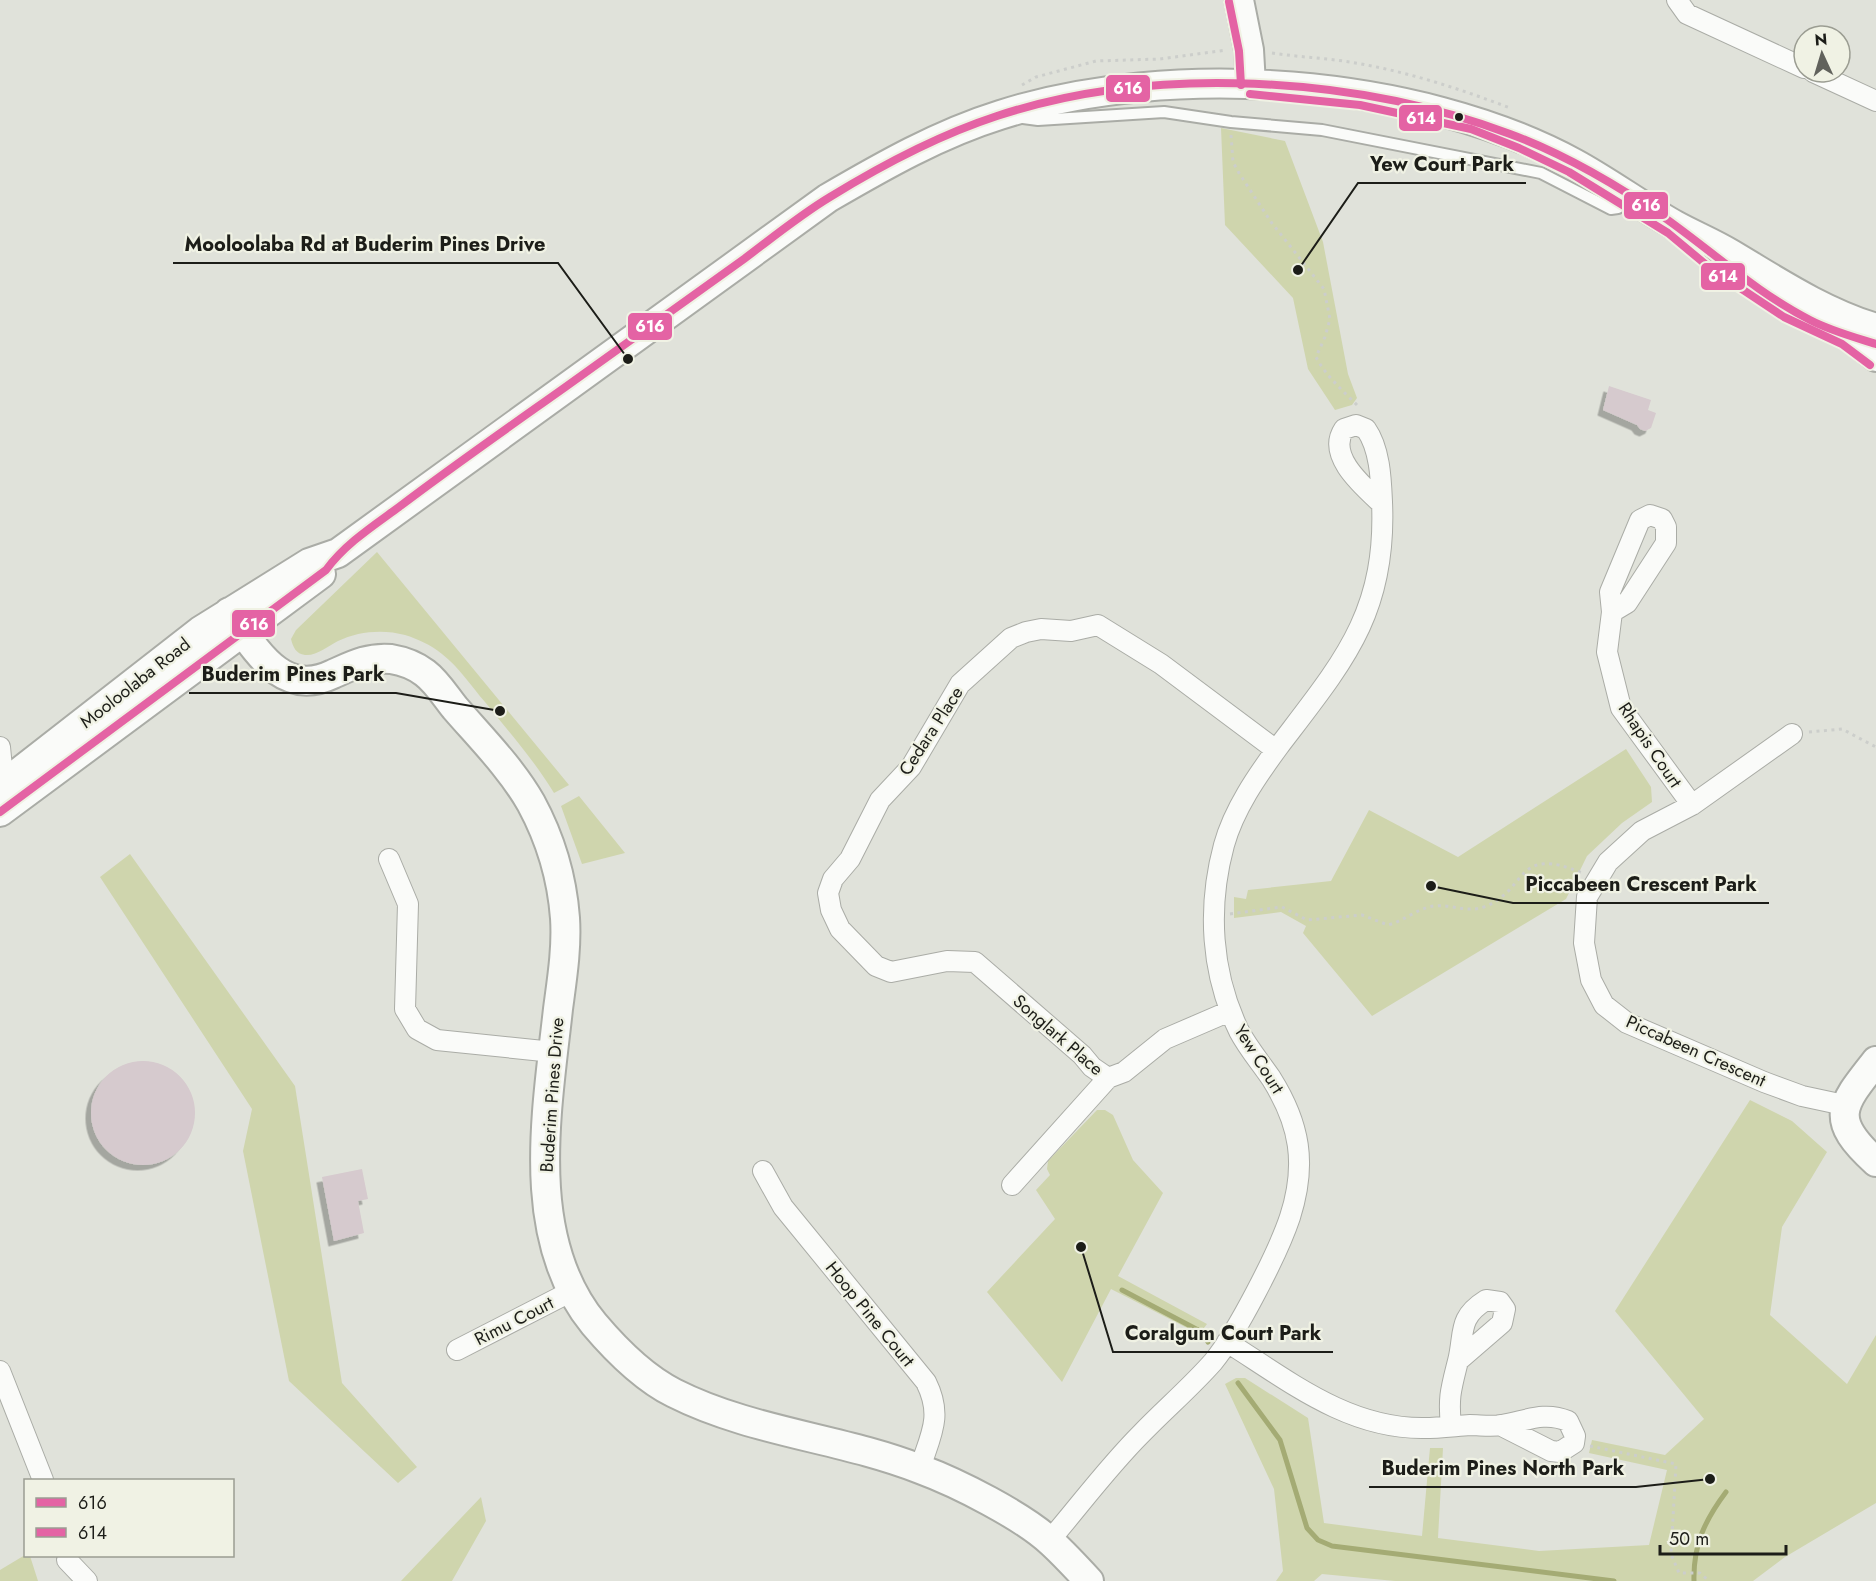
<svg xmlns="http://www.w3.org/2000/svg" width="1876" height="1581" font-family="Jost,sans-serif">
<defs>
<filter id="shadow"><feDropShadow dx="-5.5" dy="5.5" stdDeviation="0" flood-color="#0004"/></filter>
</defs>
<rect width="100%" height="100%" fill="#e0e2da"/>
<path fill="#cfd5ad" d="M1221,128L1285,141L1323,242L1348,374L1357,398L1352,405L1335,410L1308,369L1293,298L1225,225Z
M377,552L569,785L554,793C534,760 509,732 485,702C471,686 459,667 442,654C431,645 418,639 405,635C384,629 358,631 338,641C328,646 317,656 305,655C296,654 293,647 291,639L296,630Z
M1626,749L1651,787L1652,802L1622,823L1587,856L1566,899L1372,1016L1303,933L1306,926L1281,912L1234,918V897L1246,899L1248,890L1331,881L1369,810L1458,857Z
M579,796L625,853L582,864L561,806Z
M130,854L295,1086L342,1383L417,1467L398,1483L289,1381L243,1151L252,1109L100,877Z
M1750,1100L1792,1121L1827,1152L1782,1227L1770,1315L1847,1384L1876,1335V1503L1785,1557L1753,1581H1395L1322,1574L1314,1581H1276L1283,1571L1274,1489L1225,1384L1236,1378H1245L1308,1418L1324,1523L1422,1536L1430,1448H1443L1438,1538L1539,1551L1649,1545L1667,1470L1589,1453L1592,1440L1665,1455L1704,1419L1615,1311Z
M1097,1110H1105L1113,1115L1133,1160L1163,1193L1118,1276L1207,1324L1195,1340L1193,1331L1111,1289L1062,1382L987,1292L1055,1219L1036,1190L1050,1175L1047,1169L1048,1161Z
M481,1497L486,1521L452,1581H401Z
M25,1555L30,1556L38,1581H0V1570Z"/>
<g fill="none" stroke-linecap="round" stroke-linejoin="round">
<path stroke="#a4ab74" stroke-width="5" d="M1122,1290L1200,1331L1208,1342
M1238,1383L1280,1440L1307,1528L1318,1540L1332,1546L1614,1581
M1694,1581C1693,1545 1705,1520 1726,1492"/>
</g>
<path fill="#d6cace" filter="url(#shadow)" d="M1609,386L1651,400L1648,410L1656,413L1651,428L1645,431L1640,429L1637,425L1603,410Z
M91 1113a52 52 0 1 1 104 0a52 52 0 1 1-104 0Z
M362,1169L368,1199L358,1201L364,1233L334,1241L322,1177Z"/>
<g fill="none" stroke-linecap="round" stroke-linejoin="round">
<defs>
<path id="lane" d="M1023,118L1038,120L1164,112L1231,122L1322,130L1541,173L1611,209L1618,208L1630,197"/>
<path id="street" d="M1677,0L1687,14L1804,68
M1813,72L1876,101
M1612,612L1627,603L1666,543V527L1662,519L1650,515L1640,520L1610,592L1612,612L1607,652L1621,708L1692,805
M1792,734L1692,805L1642,831L1608,862L1587,897L1584,943L1591,980L1604,1005L1627,1023L1764,1082L1802,1096L1844,1105
M0,747L2,768L9,779
M389,859L408,904L405,1009L417,1029L437,1040L553,1052
M1230,1011L1165,1039L1124,1072L1108,1078L1092,1067L1082,1055L975,962L947,961L891,972L876,966L840,929L831,910L828,893L833,879L850,859L880,800L911,767L960,684L1011,638L1026,632L1041,629L1071,631L1098,625L1161,664L1276,750
M763,1171L783,1207L926,1382C943,1416 931,1434 920,1468
M1012,1185L1108,1078
M1227,1342C1289,1381 1348,1429 1424,1428C1439,1428 1455,1426 1470,1425C1480,1425 1491,1427 1502,1425C1526,1421 1544,1411 1568,1421L1575,1436L1574,1443L1560,1452L1551,1451L1500,1425
M457,1350L572,1291
M0,1371L43,1480
M1451,1426C1448,1397 1451,1389 1458,1361C1465,1333 1457,1318 1486,1300L1500,1302L1505,1309L1502,1323L1458,1361
M1050,1540C1080,1505 1108,1467 1141,1434C1164,1410 1190,1388 1213,1362C1237,1333 1278,1253 1290,1217C1307,1164 1300,1124 1271,1078C1260,1062 1248,1048 1239,1031C1211,973 1207,908 1224,845C1234,809 1257,776 1279,746C1343,662 1387,613 1382,502C1381,479 1380,449 1366,429L1356,425L1344,429C1326,456 1364,487 1382,504
M67,1560L87,1581"/>
<path id="secondary" d="M1239,0L1249,50L1251,84
M1848,335L1876,357
M229,612C255,648 281,699 333,674C353,665 368,657 391,659C403,661 416,666 425,673C437,682 446,697 455,708C481,738 511,768 531,803C550,838 562,878 565,918C567,948 562,979 558,1009C547,1110 523,1238 594,1324C616,1350 644,1378 674,1393C751,1432 841,1438 920,1469C958,1483 1023,1516 1052,1543C1065,1555 1077,1568 1089,1581
M0,787L200,631L309,563L338,553L828,198C883,166 939,134 1000,115C1170,60 1417,78 1574,163C1609,182 1641,206 1675,225C1693,235 1713,243 1731,254C1778,282 1823,312 1876,328
M0,812L321,574
M1876,1061C1841,1105 1828,1119 1876,1162"/>
</defs>
<use href="#lane" stroke="#aaaca6" stroke-width="14"/>
<use href="#street" stroke="#aaaca6" stroke-width="22"/>
<use href="#secondary" stroke="#aaaca6" stroke-width="32"/>
<path stroke="#cccecb" stroke-width="3" stroke-dasharray="3 4.5" stroke-linecap="butt" d="M1272,53C1298,57 1324,58 1350,62C1405,71 1458,88 1510,108
M1022,85L1036,77L1096,61L1160,59L1227,50
M1231,135L1233,162L1239,173L1271,222L1324,289L1330,319L1325,337L1316,357C1325,375 1345,393 1360,408
M1809,732L1842,729L1876,747
M1230,914L1282,907L1307,920L1362,915L1388,925C1404,921 1418,908 1434,906C1452,904 1466,913 1484,907C1529,890 1514,844 1582,873
M1590,1446L1676,1464L1671,1554L1679,1573H1700L1709,1581"/>
<use href="#lane" stroke="#fafbf9" stroke-width="10"/>
<use href="#street" stroke="#fafbf9" stroke-width="20"/>
<use href="#secondary" stroke="#fafbf9" stroke-width="28"/>
<defs>
<path id="bus-1" d="M0,812L326,570C345,544 373,526 399,507C453,466 509,427 564,388C624,345 684,302 744,259C772,238 800,215 830,197C882,165 939,135 997,116C1154,64 1356,76 1510,134C1564,154 1617,185 1665,218C1713,252 1757,293 1810,320C1831,331 1854,337 1876,344"/>
<path id="bus-2" d="M1229,2L1239,51L1241,85
M1250,94L1360,105L1471,129L1519,148L1569,172L1668,233L1710,268L1784,317L1842,344L1870,365"/>
</defs>
<use href="#bus-1" stroke="#f0f2e4" stroke-width="12"/>
<use href="#bus-2" stroke="#f0f2e4" stroke-width="12"/>
<use href="#bus-1" stroke="#e463a4" stroke-width="8"/>
<use href="#bus-2" stroke="#e463a4" stroke-width="8"/>
</g>
<circle fill="#1c1d18" stroke="#f0f2e4" stroke-width="2" cx="1459" cy="117" r="5"/>
<g text-anchor="middle" dominant-baseline="central" stroke-width="4.5" stroke-linejoin="round" paint-order="stroke">
<g font-size="18" fill="#1c1d18" stroke="#f0f2e4">
<text transform="translate(135 683) rotate(-38)">Mooloolaba Road</text>
<text transform="translate(931 731) rotate(-57)">Cedara Place</text>
<text transform="translate(1650 745) rotate(56)">Rhapis Court</text>
<text transform="translate(1058 1035) rotate(41)">Songlark Place</text>
<text transform="translate(1696 1051) rotate(24)">Piccabeen Crescent</text>
<text transform="translate(1259 1059) rotate(58)">Yew Court</text>
<text transform="translate(552 1095) rotate(-86)">Buderim Pines Drive</text>
<text transform="translate(870 1314) rotate(51)">Hoop Pine Court</text>
<text transform="translate(514 1321) rotate(-27)">Rimu Court</text>
</g>
</g>
<path fill="none" stroke="#1c1d18" stroke-width="2" d="M1298 270L1358 183H1526M628 359L558 263H173M500 711L396 693H189M1431 886L1513 903H1769M1081 1247L1113 1352H1333M1710 1479L1636 1487H1369"/>
<g fill="#1c1d18" stroke="#f0f2e4" stroke-width="2">
<circle cx="1298" cy="270" r="6"/>
<circle cx="628" cy="359" r="6"/>
<circle cx="500" cy="711" r="6"/>
<circle cx="1431" cy="886" r="6"/>
<circle cx="1081" cy="1247" r="6"/>
<circle cx="1710" cy="1479" r="6"/>
</g>
<g font-size="20" text-anchor="middle" font-weight="bold" fill="#1c1d18" stroke="#f0f2e4" stroke-width="4.5" stroke-linejoin="round" paint-order="stroke">
<text x="1442" y="171">Yew Court Park</text>
<text x="365" y="251">Mooloolaba Rd at Buderim Pines Drive</text>
<text x="293" y="681">Buderim Pines Park</text>
<text x="1641" y="891">Piccabeen Crescent Park</text>
<text x="1223" y="1340">Coralgum Court Park</text>
<text x="1503" y="1475">Buderim Pines North Park</text>
</g>
<g stroke="#f0f2e4" stroke-width="2">
<rect x="1105" y="74" width="46" height="29" rx="6" fill="#e463a4"/>
<rect x="1398" y="104" width="45" height="28" rx="6" fill="#e463a4"/>
<rect x="1623" y="191" width="46" height="29" rx="6" fill="#e463a4"/>
<rect x="1700" y="262" width="46" height="29" rx="6" fill="#e463a4"/>
<rect x="627" y="312" width="46" height="29" rx="6" fill="#e463a4"/>
<rect x="231" y="609" width="45" height="29" rx="6" fill="#e463a4"/>
</g>
<g font-size="16" text-anchor="middle" font-weight="bold" fill="#fff">
<text x="1128" y="94">616</text>
<text x="1421" y="124">614</text>
<text x="1646" y="211">616</text>
<text x="1723" y="282">614</text>
<text x="650" y="332">616</text>
<text x="254" y="630">616</text>
</g>
<rect x="24" y="1479" width="210" height="78" fill="#f0f2e4" stroke="#9b9d92" stroke-width="1.5"/>
<rect x="36" y="1498" width="30" height="9" fill="#e463a4" stroke="#9b9d92" stroke-width="1.5"/>
<text x="78" y="1509" font-size="18" fill="#1c1d18">616</text>
<rect x="36" y="1528" width="30" height="9" fill="#e463a4" stroke="#9b9d92" stroke-width="1.5"/>
<text x="78" y="1539" font-size="18" fill="#1c1d18">614</text>
<g transform="translate(1822 54) rotate(356)"><circle r="28" fill="#f0f2e4" stroke="#9b9d92" stroke-width="1.5"/>
<path d="M0-4.5L10 22L0 15L-10 22Z" fill="#61625c"/>
<text y="-9" font-size="16" font-weight="bold" text-anchor="middle" fill="#1c1d18">N</text>
</g>
<path d="M1660 1545v9h126v-9" fill="none" stroke="#1c1d18" stroke-width="3"/>
<text x="1669" y="1545" font-size="18" fill="#1c1d18" stroke="#f0f2e4" stroke-width="4.5" paint-order="stroke">50 m</text>
</svg>
